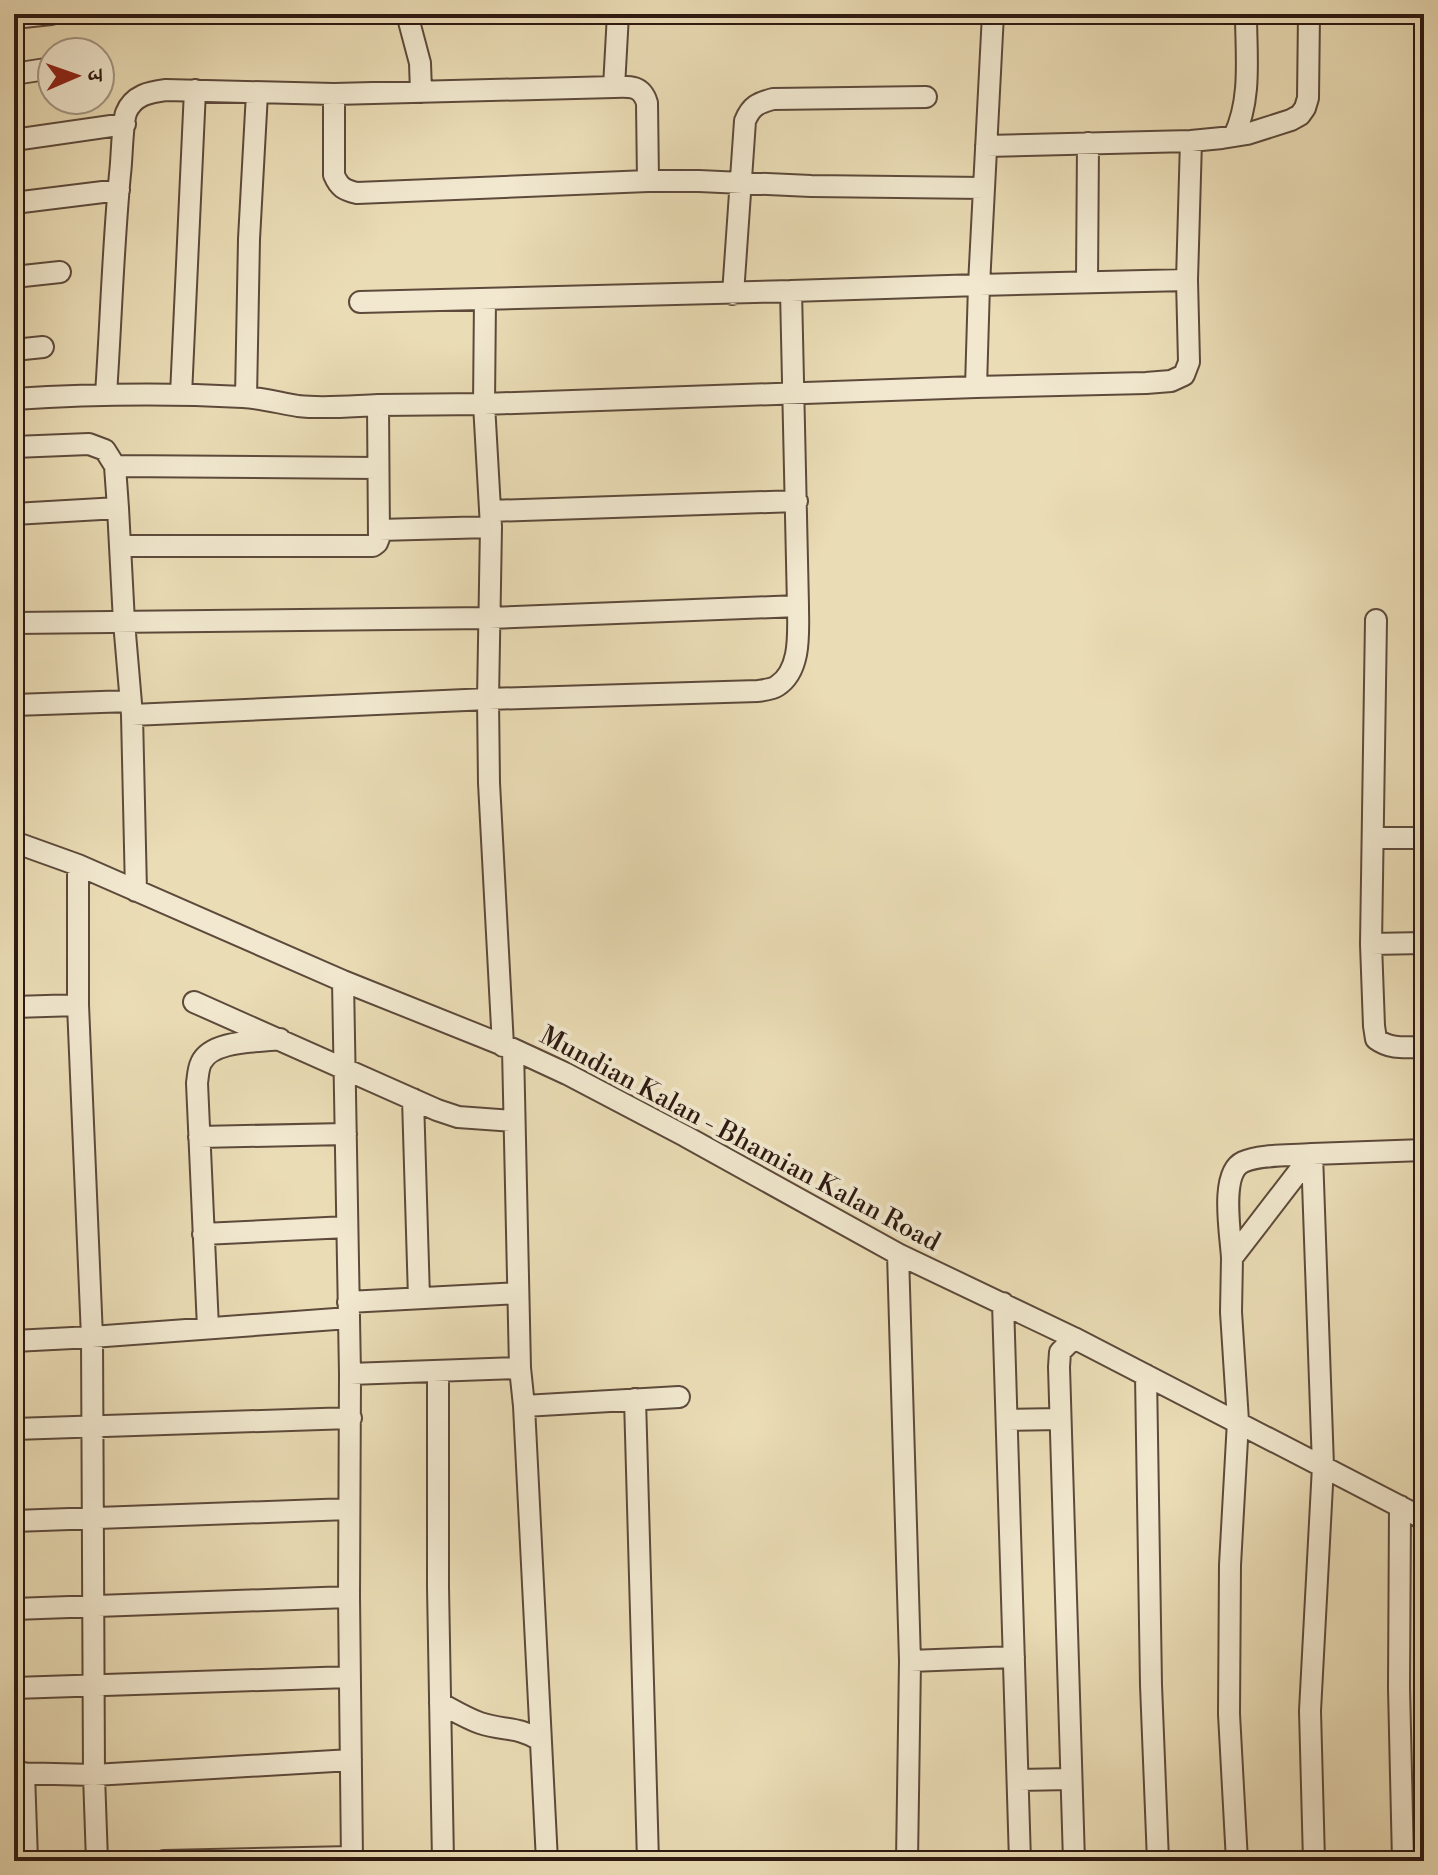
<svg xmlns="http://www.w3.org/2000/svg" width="1438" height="1875" font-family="'Libre Bodoni','Noto Serif Devanagari',serif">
<rect width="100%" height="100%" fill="#eadcb5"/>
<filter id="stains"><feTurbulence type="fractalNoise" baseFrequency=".0025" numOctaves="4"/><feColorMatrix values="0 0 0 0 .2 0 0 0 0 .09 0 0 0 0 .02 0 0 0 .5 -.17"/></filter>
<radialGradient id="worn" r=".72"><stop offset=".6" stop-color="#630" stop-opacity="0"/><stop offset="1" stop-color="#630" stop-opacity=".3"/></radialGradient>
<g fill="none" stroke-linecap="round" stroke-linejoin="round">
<defs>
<path id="minor" d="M407,14L420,63L421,92
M14,18L51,14
M14,74L52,68
M614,87C631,86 642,86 647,103L648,181
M334,94V175C339,187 344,190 357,193L648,181H699L811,186L984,188
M1234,136C1252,99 1246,54 1246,14
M14,140L125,124
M986,146L1191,141L1222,138L1247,134L1291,120L1300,115L1305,108L1308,98L1309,14
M14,203L119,190
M14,277L60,272
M1087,282L1088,143
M733,294L745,121C751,106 758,103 773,99L926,97
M485,299L484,404L491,527L488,699L489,783L503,1046
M360,302L791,291
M14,350L43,347
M976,387L1146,383L1171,381L1184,375L1189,362L1187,280L1191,141
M106,394C111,321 113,247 120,174C122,159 122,125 126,113C133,95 150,92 166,90L334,94L614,87L618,14
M181,395L195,90
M246,397L249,239L257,93
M14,399C90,394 167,393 243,397C262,398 279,403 298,406C324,409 352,406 378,405
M14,447L89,444L105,450L115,466L118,508
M115,466L378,468
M490,511L797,501
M14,514L118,508L124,622L132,715L136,891
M379,530L491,527
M120,546H373L377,543L379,538L378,405L484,404L976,387L979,285L1187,280
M1376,620L1371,944L1374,1026L1376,1039C1391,1050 1406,1047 1424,1047
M14,623L489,618L798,606L791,291L979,285L993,14
M14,705L130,701
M132,715L488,699L758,691C764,690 773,689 777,686C802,670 798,631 798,606
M1373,838H1424
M14,842L78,865L343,981L513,1049L567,1074L685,1136L898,1254L1074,1338L1424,1519
M78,865V1005L92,1337L94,1775L97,1861
M1371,944L1424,943
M343,981L350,1374
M194,1002L437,1110L458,1117L514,1121
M14,1007L78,1005
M413,1099L419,1298
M199,1137L346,1134
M203,1234L347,1227
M898,1254L910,1661L907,1861
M1232,1258C1231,1236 1219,1173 1243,1162C1261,1154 1292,1156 1312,1154L1323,1466L1310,1711L1314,1861
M348,1302L518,1293
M1003,1303L1020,1861
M208,1328L197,1083C198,1077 198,1069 201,1063C211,1040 258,1042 280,1039
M14,1341L92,1337L349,1318
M520,1368L524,1406L679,1397
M438,1371V1587L443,1861
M1146,1375L1151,1685L1158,1861
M635,1399L648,1861
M524,1406L547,1861
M1007,1420L1060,1419
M14,1429L351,1418
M1400,1506L1399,1688L1403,1861
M14,1521L349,1509
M14,1609L349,1597
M910,1661L1014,1657
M14,1688L350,1677
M440,1703C453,1710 466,1718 480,1723C504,1731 517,1726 540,1740
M14,1773L94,1775L351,1760
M24,1773L27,1861
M1018,1780L1071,1779
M164,1861L352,1857
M352,1861L349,1597L350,1374L520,1368L513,1049
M1074,1861L1059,1367L1060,1352L1074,1338
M1237,1861L1229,1714L1230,1565L1238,1421L1231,1312L1232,1258L1312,1154L1424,1150"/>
</defs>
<use href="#minor" stroke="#5d4a3b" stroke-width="24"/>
<use href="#minor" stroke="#f1e8cf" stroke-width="20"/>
</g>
<g text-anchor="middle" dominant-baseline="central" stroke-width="8" stroke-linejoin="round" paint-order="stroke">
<g font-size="26" fill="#2e1912" stroke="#f1e8cf">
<text transform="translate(740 1139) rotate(28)">Mundian Kalan - Bhamian Kalan Road</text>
</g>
</g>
<rect width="1438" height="1875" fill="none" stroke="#eadcb5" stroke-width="48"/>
<rect x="16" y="16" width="1406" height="1843" fill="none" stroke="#2e1912" stroke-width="4"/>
<rect x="24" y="24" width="1390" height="1827" fill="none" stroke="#2e1912" stroke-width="2"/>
<g transform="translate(76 76) rotate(88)"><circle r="38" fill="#f1e8cf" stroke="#a39583" stroke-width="2"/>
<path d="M0-6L14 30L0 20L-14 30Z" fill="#8f2418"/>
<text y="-12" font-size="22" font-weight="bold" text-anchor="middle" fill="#2e1912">उ</text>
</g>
<rect width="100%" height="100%" filter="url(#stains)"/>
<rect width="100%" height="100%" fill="url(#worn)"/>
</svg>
